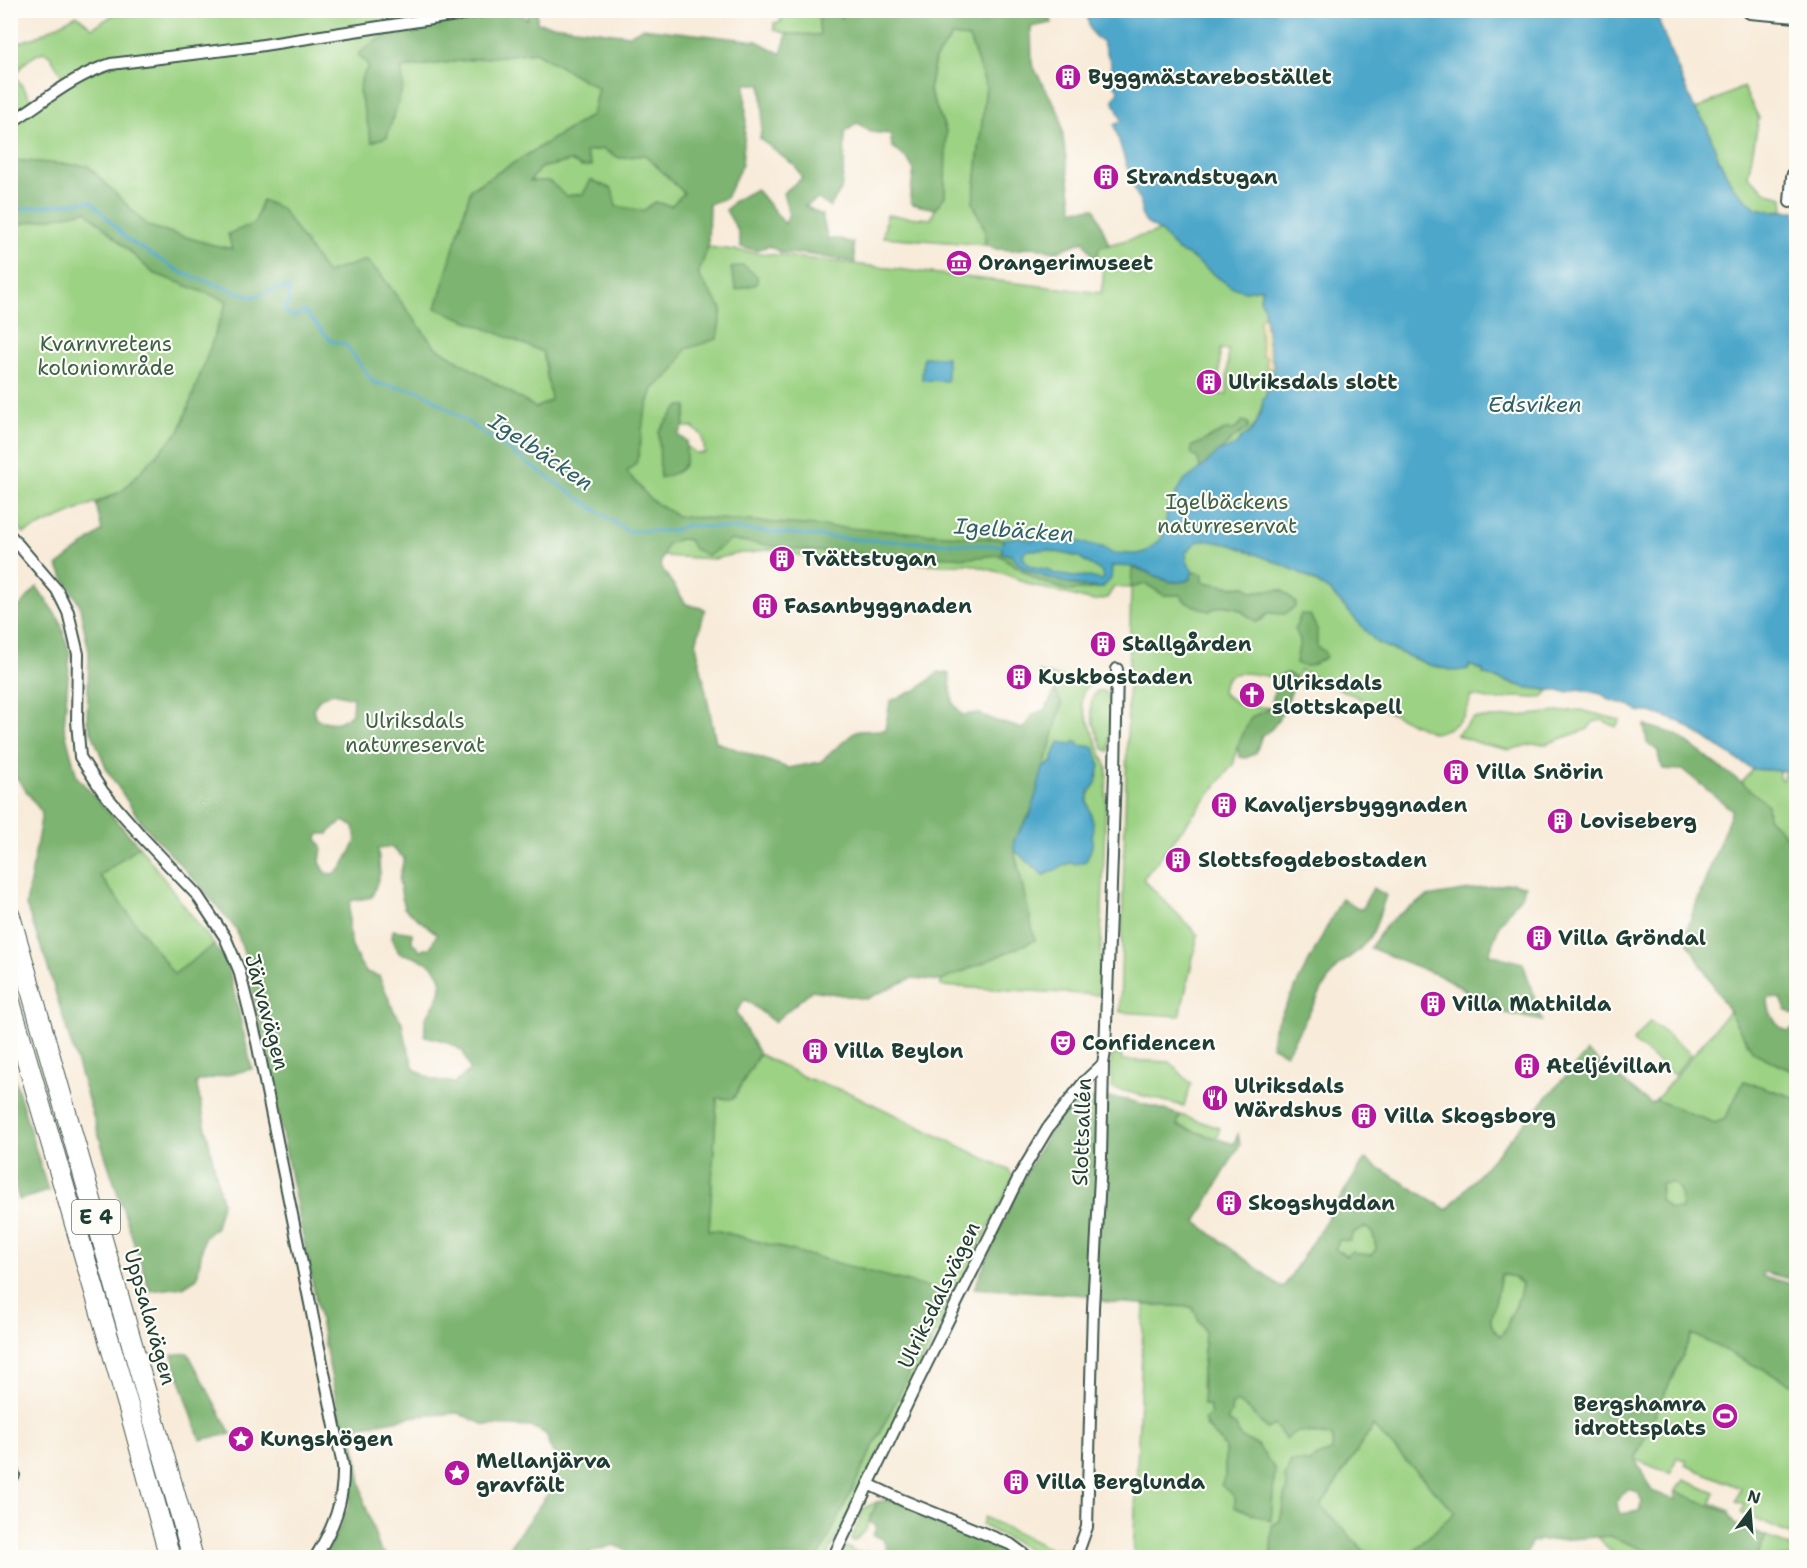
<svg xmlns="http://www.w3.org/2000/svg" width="1807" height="1568" font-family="'Shantell Sans',sans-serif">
<rect width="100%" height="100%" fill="#fdfcf7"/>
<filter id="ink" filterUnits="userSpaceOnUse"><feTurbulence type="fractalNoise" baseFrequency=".0167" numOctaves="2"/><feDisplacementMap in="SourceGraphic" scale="12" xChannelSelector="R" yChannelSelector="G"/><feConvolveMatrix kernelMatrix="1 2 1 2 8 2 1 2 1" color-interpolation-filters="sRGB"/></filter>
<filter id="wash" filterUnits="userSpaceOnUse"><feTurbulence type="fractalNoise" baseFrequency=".008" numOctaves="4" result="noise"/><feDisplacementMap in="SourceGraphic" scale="24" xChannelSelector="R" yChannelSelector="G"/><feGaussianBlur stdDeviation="1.35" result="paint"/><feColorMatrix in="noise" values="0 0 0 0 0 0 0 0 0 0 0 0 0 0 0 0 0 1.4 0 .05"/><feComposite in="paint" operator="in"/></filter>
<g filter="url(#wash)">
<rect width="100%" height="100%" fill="#f8ebd9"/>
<path fill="#9cd283" stroke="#5e885c" stroke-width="1.5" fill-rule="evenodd" d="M120,11H499L469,18L370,66L362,77L401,68L535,52L598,88L592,115L471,189L463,216L708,247L1101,293C1103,280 1107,269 1095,260L1100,247L1160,231L1178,251L1188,255L1220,279L1246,291L1262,288L1260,299L1264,307L1268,342L1274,368V379L1270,381L1256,424L1299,572L1330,591L1377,643L1429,665L1456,671L1469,665L1483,671V674C1497,679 1511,685 1525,687C1534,689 1541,689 1549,691C1540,703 1527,696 1514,697C1507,698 1501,701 1494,700C1486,699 1479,696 1470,696C1470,717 1452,730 1433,733L1300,670L1296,678L1287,673C1284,675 1281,676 1278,677C1261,679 1225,659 1222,692C1226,698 1233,698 1237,704L1271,708L1237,747L1234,763L1143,879L1198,935L1180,1016L1120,1012L1131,588L1114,587L1107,598L1093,601L1031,585L1006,574L969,564L946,565L808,557L769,549L751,553H740L714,559L647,555L222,316L180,430L122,491L24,533L11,521V45L36,37L77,15L92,28ZM43,52L50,55L65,82L34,104L16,77C19,64 31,57 43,52ZM11,160L88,166L102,180ZM262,200L281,209L326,273L381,275L434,346L535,408L626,472L651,501L660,506L538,428L148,235L124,202L148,226L213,245L233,249L255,223ZM1220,349L1228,350L1227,395L1219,394ZM681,406L687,407L683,427H692L702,435L705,453H696L685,445V462L659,431L675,411ZM1203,582L1233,587L1246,586L1253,592C1264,589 1271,591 1282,590C1275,602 1269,617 1256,622L1235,607L1187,603L1180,595H1164L1146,584Z
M781,11H818L820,35L787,34L774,29V23L781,22Z
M952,36L969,38L986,86L973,203L985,230V245L883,237L887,215L931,219L935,209L945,196L946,131L929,90L935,59Z
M1743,87L1759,118L1748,176L1768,193L1783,197L1784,210L1771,211L1756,208L1733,187L1719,160L1706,124L1695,110Z
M602,149L620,158L645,155L685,193L671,206L655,202L643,211L615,206L591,180L583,194L566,196L549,181L529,182L540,168L571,161L582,167L592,166L585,152Z
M1039,672L1089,684L1082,694V705L1107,768L1099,995L941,986V981L1035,940L1014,850L1044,875L1093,822C1088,804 1084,799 1096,783L1078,745L1073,744L1053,762L1043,768L1062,704L1055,690L1038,676Z
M1097,691H1104L1109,697L1111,705L1109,752L1103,748C1097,731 1083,707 1097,691Z
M1580,710L1620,720L1616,727L1602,720L1593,722L1588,729L1546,744H1532L1509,750L1482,744L1456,735L1474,718H1498Z
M1752,769L1779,771V778L1782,780L1785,771L1796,772V845L1768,818L1742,783Z
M139,846L214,945L174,975L100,876Z
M1729,1011L1753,1052L1796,1073V1098L1744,1081L1725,1119L1715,1123L1656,1100Z
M1650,1021L1691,1054L1674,1075L1633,1042Z
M759,1054L806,1078L850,1093L1009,1170L1013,1178L827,1557H819L910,1371L831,1261L719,1231L709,1230L717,1098L733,1099Z
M1121,1054L1122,1060L1170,1062L1191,1084L1184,1106L1112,1088L1111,1056Z
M1180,1115L1220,1128L1216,1139L1177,1125Z
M1671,1183L1677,1185L1680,1189L1682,1209H1669L1660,1200L1661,1184Z
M1364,1227C1374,1230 1375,1240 1376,1249L1372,1255L1358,1254L1346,1256L1335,1249L1339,1240Z
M1501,1274L1514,1277L1522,1284C1520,1295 1517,1304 1512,1313C1507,1322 1508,1329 1500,1336C1485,1321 1492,1317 1496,1299C1498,1291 1499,1283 1501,1274Z
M1144,1305L1192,1307L1205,1332L1201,1387L1204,1396L1203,1404L1209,1405L1211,1414L1205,1425L1225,1447V1476L1257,1445L1240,1437L1227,1421L1231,1413V1405L1237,1402L1251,1412L1267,1429L1274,1425C1293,1431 1313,1434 1333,1437L1332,1450L1309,1462L1285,1477L1287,1489L1280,1521L1272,1526L1271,1557L1133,1558Z
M1692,1334L1796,1386V1537L1741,1513L1744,1505L1736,1502L1741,1488L1685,1465L1687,1461L1677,1457L1670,1474L1635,1459Z
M1373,1426L1455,1512L1407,1557L1370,1558L1321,1506Z
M1684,1480L1715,1493L1711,1503L1730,1511L1729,1513L1675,1491Z
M877,1502L865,1531L854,1541L851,1540L864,1508Z
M984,1517L1050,1549L1073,1550L1069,1557H1040L1039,1555L982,1525Z
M1610,1536L1663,1557H1616L1598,1537Z
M1766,1536L1796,1550V1557L1756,1558Z
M846,1547L851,1549L853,1552L898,1551V1557L840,1558Z"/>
<path fill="#7db471" stroke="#4e7852" stroke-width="1.5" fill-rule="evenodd" d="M843,10L1049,11L1052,23L1031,27L1032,64L1060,115L1073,210L1095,208L1109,245L1100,247L1095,260L1084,241L1055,252L1033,247L1014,250L995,249L985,245V230L973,203L986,86L969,38L952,36L935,59L929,90L946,131L945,196L935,209L912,204L910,196L914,170L908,160L892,146L890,134L870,132L858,123L845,132L844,167L841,190L830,207L818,199L805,206L822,215L828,239H840L853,243L855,262L806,254L782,253L769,246L756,250L741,247L738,231L726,210L734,201L756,189L785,224L789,213L783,193L802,178L795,166L760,139L763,112L761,84H745L746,120L742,164L726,198L709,204L708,247L698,275L722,309L717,339L686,349L673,372L653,389L644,416L639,453L636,463L627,472L651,500L677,516L1003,539L1002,552L1012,555L1018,563L1074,585L1102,588L1069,591L1039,581L999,555L970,558L810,551L731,540L708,556L694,549L689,540L680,539L667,544L660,565L686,604L705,609L696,644L716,742L788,768L820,762L856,731L885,730L890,701L918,689L939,672L949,674L953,703L962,715L979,713L996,721L1023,729L1033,714L1046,709L1055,690L1062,704L1031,813L1014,840V850L1035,940L941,981L912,978L866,999L812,990L774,1022L745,999L736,1012L759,1054L733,1099L717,1098L709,1230L719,1231L949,1293L819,1557H632L626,1550L614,1545L590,1552L585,1557H502L553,1487L556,1458L549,1445L547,1435L539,1430L530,1427L485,1425L458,1413L417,1416L352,1428L364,1501L380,1550L390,1557H324L342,1523L350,1502L349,1454L336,1399L248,966L236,929L202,888L142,823L108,772L87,721L89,652L79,603L57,566L102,531L96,504L122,491L180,430L227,301L153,273L86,211L11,226L10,160L88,166L148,226L213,245L232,249L228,234L255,223L262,200L282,209L326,273L366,260L381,275L434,346L536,408L551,400L543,352L436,308L471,189L592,115L598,88L535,52L402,68L403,87L387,137L372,142L359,91L362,77L369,66L358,54L374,42L404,27L469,18L499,11H519L527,20L529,11H537V23L629,35L642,28L757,41L781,54L787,34L820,35L818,11H839L841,18ZM602,149L620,158L645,155L684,193L671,206L655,202L643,211L616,206L612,189L591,180L583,194L566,196L549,181H530L540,168L571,161L582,167L592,166L585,152ZM333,693L353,698L352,713C340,725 332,724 316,719L313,709L320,698ZM344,821L354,827L356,842L341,869L333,874L326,873L320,862L322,847L317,839L319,834H328L335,826ZM391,847L404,858L399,880L404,908L437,934L430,948L420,950L412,942V933L393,930L392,938L399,953C422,958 451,967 438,998C430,1016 423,1011 425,1036L445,1041L463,1051L470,1070L455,1083L431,1079L414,1069L403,1031L402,1022L394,1011L379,976L366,972C347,946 348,932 350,901L372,897L380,874L378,849Z
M743,265L757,276V284L736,290L731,268Z
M681,406H687L683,427L678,435L687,441C685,448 687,456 685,462C682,473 669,475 660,478L659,431L675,411Z
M1243,421L1248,423V429L1236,436L1200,469L1198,459L1192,455L1191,447L1225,430H1234Z
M1132,568C1152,570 1165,588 1189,580L1193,572L1203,574V582L1233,587L1246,586L1253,592C1264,589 1271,591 1282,590L1296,603L1295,607L1285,614L1268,613L1261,620L1256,622C1240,608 1229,600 1209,611L1187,603L1180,595H1164L1146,584L1131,588Z
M37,587L60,621L70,654L64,727L77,777L139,846L100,876L174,974L214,945L227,962L252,1069L196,1082L222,1203L216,1227L204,1238L197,1278L183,1287L150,1291L103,1149L46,961L26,905L42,813L11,770L10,617Z
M1301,614L1310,615L1317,629V647L1324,651L1326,657C1316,663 1307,671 1296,663L1300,640L1295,629Z
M1287,673L1296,678C1290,695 1280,729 1262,735L1256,753L1246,758L1240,757L1237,747L1251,717L1271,708L1277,677Z
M1644,725L1675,734L1742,783L1767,804L1768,818L1796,845V1016L1787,1011L1781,999L1770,997L1768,999C1768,1011 1775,1027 1788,1031L1793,1028L1796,1029V1073L1753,1052L1684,936L1732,810L1683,770L1663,769L1659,759L1658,751L1647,743Z
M1512,883L1525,886L1523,893L1499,925L1489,954L1523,963L1542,1021L1501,1012L1445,978L1370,948L1387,924L1398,915L1427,897Z
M1373,888L1386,895L1373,933L1359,950L1337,967L1323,988L1286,1054L1271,1046L1273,1030L1342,898L1361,910Z
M1587,1052L1651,1104L1656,1100L1715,1123L1725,1119L1744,1081L1796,1098V1281L1764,1272L1762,1274L1763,1276L1796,1285V1386L1692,1334L1635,1459L1652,1491L1675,1500V1491L1729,1513L1735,1523L1766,1536L1756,1557H1663L1610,1536L1531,1542L1526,1557H1407L1455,1512L1373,1426L1321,1506L1370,1557H1271L1272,1525L1280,1521L1287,1489L1285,1477L1291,1461L1309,1462L1332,1450L1333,1437L1309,1432H1295L1286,1439L1274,1425L1267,1429L1251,1412L1237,1402L1232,1405L1231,1413L1227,1421L1236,1426L1240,1437L1257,1445L1275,1469L1271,1521L1235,1507V1497L1221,1485L1225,1476V1447L1206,1425L1204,1420L1211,1414L1209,1405H1203C1204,1393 1202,1380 1202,1367L1204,1365V1352L1205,1332L1192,1307L1106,1302L1087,1295L974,1288C990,1254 1045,1117 1074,1104C1107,1088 1148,1106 1180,1115L1177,1126L1234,1144L1238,1134L1240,1144L1196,1222L1283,1288L1365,1159L1447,1210ZM1671,1183C1682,1186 1681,1199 1682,1209H1669L1660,1200L1661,1184ZM1364,1227C1374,1230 1375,1240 1376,1249L1372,1255L1358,1254L1353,1251L1346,1256L1335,1249L1339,1240L1350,1241L1353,1233ZM1501,1274L1514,1277L1522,1284C1520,1295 1517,1304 1512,1313C1507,1322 1508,1329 1500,1336C1485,1323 1492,1316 1496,1299C1498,1291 1499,1282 1501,1274ZM1627,1489L1638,1492L1642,1502L1639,1511L1620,1514C1614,1501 1618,1498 1627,1489Z
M10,1063L48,1191L19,1200L11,1169Z
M188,1353L231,1434L200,1440L172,1355Z
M889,1500L910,1505L1012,1551L1020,1557H898V1552H888L883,1539L873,1535L877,1526L869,1522L877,1502Z"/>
<path fill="#eeda9e" stroke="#868c69" stroke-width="1.5" d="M1265,313L1268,342L1274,368H1266L1267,357L1262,356L1259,321Z"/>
<path fill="#4da7ca" stroke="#36727f" stroke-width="1.5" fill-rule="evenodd" d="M1087,11H1655L1669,48L1695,110L1706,124L1719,160L1733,187L1756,208L1771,211H1796V772L1752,769L1680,722L1651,712H1640L1634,709L1631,706L1610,700L1601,694L1578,689L1568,692L1528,688L1483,674V670L1469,665V669L1456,671L1429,665L1377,643L1330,591L1305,575L1278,563L1232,545L1205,540L1197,542L1186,552L1187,561L1193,572L1189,580C1168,587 1156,574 1137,568C1129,566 1120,566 1112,566L1111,579L1102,588C1079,587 1047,579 1026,569C1020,566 1016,561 1012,555L1002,553L1003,539L1019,537L1031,540L1039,538L1081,542L1105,548L1111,553L1138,554L1147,551L1161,539L1165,530L1167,511L1176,493L1184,481L1200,469L1218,452L1236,445L1243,436L1249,433L1256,424L1262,409L1263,399L1265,398L1270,380L1274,379V368L1268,342L1264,307L1260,299L1262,288L1246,291L1231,287L1188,255L1178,251L1160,231L1146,223L1141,214V204L1134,188L1132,169L1128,170L1114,125L1122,121L1113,100L1119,91L1110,79L1111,63L1102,41C1089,35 1088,24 1087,11ZM1029,550H1047L1079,557L1102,572L1104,578L1102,580L1085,576L1074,577L1055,574L1049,570L1029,566L1023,557L1024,552Z
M923,357H947V381L922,380Z
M1075,741L1078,742V745L1094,747L1100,766L1096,783L1089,792L1087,801L1093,822L1092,847L1086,861L1075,864L1072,862L1044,875L1014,850V840L1031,813L1043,768L1053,762V757L1059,742L1073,744Z"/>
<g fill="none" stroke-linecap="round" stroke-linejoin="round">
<path stroke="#4da7ca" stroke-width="3" d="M10,210L91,201L128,240L182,273L253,297L277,289L288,288L289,301L284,311L293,317L304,311L331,341L345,344L374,383L420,391L432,398L627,531H672L687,525L864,540L1006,546"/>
</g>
</g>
<g filter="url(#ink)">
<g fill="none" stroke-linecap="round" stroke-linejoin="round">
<defs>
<path id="minor" d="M1745,10L1750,13L1796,17
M10,123C42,103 74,75 111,64L257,46L489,10
M1790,202L1792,177L1796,165
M10,535L57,590L68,612L78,654L77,721L80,757L103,792L143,838L197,895L225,937L239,970L257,1042L343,1466C344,1502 334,1527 315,1558
M10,1461L14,1475L10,1478
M868,1484L902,1500L1010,1544L1029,1558
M833,1558L918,1381L1021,1173L1048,1128L1084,1082L1103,1064
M1076,1558L1087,1527L1093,1308L1101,1158L1103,1064L1105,1052L1115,773L1117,669"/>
<path id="motorway" d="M10,916L193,1558
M10,1002L130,1412L170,1558"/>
</defs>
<use href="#minor" stroke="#40574d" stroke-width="14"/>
<use href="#motorway" stroke="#40574d" stroke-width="22"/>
<use href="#minor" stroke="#fff" stroke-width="10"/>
<use href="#motorway" stroke="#fff" stroke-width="20"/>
</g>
</g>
<defs>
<symbol id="building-disc" viewBox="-11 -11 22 22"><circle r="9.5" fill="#b5179e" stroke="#fdfcf7"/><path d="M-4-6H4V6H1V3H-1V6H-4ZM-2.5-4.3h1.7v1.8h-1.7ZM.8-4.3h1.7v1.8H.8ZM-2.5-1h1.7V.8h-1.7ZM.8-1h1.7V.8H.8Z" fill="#fff"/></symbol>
<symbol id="museum-disc" viewBox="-11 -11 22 22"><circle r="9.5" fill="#b5179e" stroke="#fdfcf7"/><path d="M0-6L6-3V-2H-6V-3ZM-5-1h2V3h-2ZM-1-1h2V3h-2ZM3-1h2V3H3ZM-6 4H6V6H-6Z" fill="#fff"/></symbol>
<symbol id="church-disc" viewBox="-11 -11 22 22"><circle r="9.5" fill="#b5179e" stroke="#fdfcf7"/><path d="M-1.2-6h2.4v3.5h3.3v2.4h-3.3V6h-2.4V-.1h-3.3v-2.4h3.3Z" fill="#fff"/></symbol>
<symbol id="theatre-disc" viewBox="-11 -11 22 22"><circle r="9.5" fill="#b5179e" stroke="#fdfcf7"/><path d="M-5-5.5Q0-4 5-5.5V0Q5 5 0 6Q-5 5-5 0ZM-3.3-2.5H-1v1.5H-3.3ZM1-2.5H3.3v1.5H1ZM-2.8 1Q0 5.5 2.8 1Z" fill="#fff"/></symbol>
<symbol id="restaurant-disc" viewBox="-11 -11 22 22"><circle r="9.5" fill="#b5179e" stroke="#fdfcf7"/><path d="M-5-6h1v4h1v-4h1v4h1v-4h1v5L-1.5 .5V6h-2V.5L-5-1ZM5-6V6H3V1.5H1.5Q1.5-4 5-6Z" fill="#fff"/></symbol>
<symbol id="stadium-disc" viewBox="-11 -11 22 22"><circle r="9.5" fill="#b5179e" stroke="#fdfcf7"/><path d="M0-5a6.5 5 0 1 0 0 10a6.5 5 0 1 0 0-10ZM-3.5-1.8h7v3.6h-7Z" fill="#fff"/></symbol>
<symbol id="sight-disc" viewBox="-11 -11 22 22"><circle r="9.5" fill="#b5179e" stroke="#fdfcf7"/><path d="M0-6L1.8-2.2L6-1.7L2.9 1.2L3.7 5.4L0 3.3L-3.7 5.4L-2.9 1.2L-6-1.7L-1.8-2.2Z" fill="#fff"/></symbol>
</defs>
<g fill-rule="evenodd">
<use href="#building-disc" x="1053" y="62" width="30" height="30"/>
<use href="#building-disc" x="1091" y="162" width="30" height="30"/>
<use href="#museum-disc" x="944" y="248" width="30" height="30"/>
<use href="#building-disc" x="1194" y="367" width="30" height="30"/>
<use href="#building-disc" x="767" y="544" width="30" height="30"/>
<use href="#building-disc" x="750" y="591" width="30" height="30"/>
<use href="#building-disc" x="1088" y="629" width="30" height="30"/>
<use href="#building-disc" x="1004" y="662" width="30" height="30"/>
<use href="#church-disc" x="1237" y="680" width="30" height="30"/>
<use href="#building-disc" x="1441" y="757" width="30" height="30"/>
<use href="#building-disc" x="1209" y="790" width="30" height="30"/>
<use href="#building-disc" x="1545" y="806" width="30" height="30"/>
<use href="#building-disc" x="1163" y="845" width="30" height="30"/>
<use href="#building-disc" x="1524" y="923" width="30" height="30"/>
<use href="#building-disc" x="1418" y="989" width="30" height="30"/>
<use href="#theatre-disc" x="1048" y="1028" width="30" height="30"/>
<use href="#building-disc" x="800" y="1036" width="30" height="30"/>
<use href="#building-disc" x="1512" y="1051" width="30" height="30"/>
<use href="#restaurant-disc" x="1200" y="1083" width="30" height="30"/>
<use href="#building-disc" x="1349" y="1101" width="30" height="30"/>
<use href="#building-disc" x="1214" y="1188" width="30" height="30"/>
<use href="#stadium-disc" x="1710" y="1401" width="30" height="30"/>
<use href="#sight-disc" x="226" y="1424" width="30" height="30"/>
<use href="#sight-disc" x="442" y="1458" width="30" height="30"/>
<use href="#building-disc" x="1001" y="1467" width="30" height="30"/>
</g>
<g text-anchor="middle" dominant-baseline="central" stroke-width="4.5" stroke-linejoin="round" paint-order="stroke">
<rect fill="#fdfcf7" stroke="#62766e" stroke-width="1.5" x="72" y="1200" width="48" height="34" rx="4.5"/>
<g font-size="20" font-weight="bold" fill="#1f3d34">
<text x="96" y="1217">E 4</text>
</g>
<g font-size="21" font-weight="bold" fill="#1f3d34" stroke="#fdfcf7" text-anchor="start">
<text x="1088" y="77">Byggmästarebostället</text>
<text x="1126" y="177">Strandstugan</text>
<text x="978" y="263">Orangerimuseet</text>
<text x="1228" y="382">Ulriksdals slott</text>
<text x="802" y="559">Tvättstugan</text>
<text x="784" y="606">Fasanbyggnaden</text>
<text x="1122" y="644">Stallgården</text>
<text x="1038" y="677">Kuskbostaden</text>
<text x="1272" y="683">Ulriksdals<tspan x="1272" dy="24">slottskapell</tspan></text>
<text x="1476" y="772">Villa Snörin</text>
<text x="1244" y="805">Kavaljersbyggnaden</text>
<text x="1580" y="821">Loviseberg</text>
<text x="1198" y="860">Slottsfogdebostaden</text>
<text x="1558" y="938">Villa Gröndal</text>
<text x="1452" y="1004">Villa Mathilda</text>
<text x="1082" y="1043">Confidencen</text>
<text x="834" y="1051">Villa Beylon</text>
<text x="1546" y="1066">Ateljévillan</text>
<text x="1234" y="1086">Ulriksdals<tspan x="1234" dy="24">Wärdshus</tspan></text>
<text x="1384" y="1116">Villa Skogsborg</text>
<text x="1248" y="1203">Skogshyddan</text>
<text x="1706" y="1404" text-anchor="end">Bergshamra<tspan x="1706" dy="24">idrottsplats</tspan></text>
<text x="260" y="1439">Kungshögen</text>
<text x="476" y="1461">Mellanjärva<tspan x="476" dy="24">gravfält</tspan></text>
<text x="1036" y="1482">Villa Berglunda</text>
</g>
<g font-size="21" fill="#3e6248" stroke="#fdfcf7">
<text x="106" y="344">Kvarnvretens<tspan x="106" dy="24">koloniområde</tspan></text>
<text x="1227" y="502">Igelbäckens<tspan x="1227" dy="24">naturreservat</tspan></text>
<text x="415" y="721">Ulriksdals<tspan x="415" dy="24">naturreservat</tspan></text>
</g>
<g font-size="21" fill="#1f3d34" stroke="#fdfcf7">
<text transform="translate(267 1012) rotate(75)">Järvavägen</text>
<text transform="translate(1082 1132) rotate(-88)">Slottsallén</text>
<text transform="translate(939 1295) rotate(-64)">Ulriksdalsvägen</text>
<text transform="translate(150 1317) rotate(74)">Uppsalavägen</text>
</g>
<g font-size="22" font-style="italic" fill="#2f6268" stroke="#fdfcf7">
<text x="1535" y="404">Edsviken</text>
<text transform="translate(541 452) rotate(34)">Igelbäcken</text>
<text transform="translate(1014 530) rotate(4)">Igelbäcken</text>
</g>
</g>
<rect width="1807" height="1568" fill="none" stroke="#fdfcf7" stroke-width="36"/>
<g transform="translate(1750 1511) rotate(16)" stroke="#fdfcf7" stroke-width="4.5" paint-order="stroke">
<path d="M0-4.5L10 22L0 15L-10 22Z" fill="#1f3d34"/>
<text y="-9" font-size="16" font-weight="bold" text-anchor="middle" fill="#1f3d34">N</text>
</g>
</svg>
